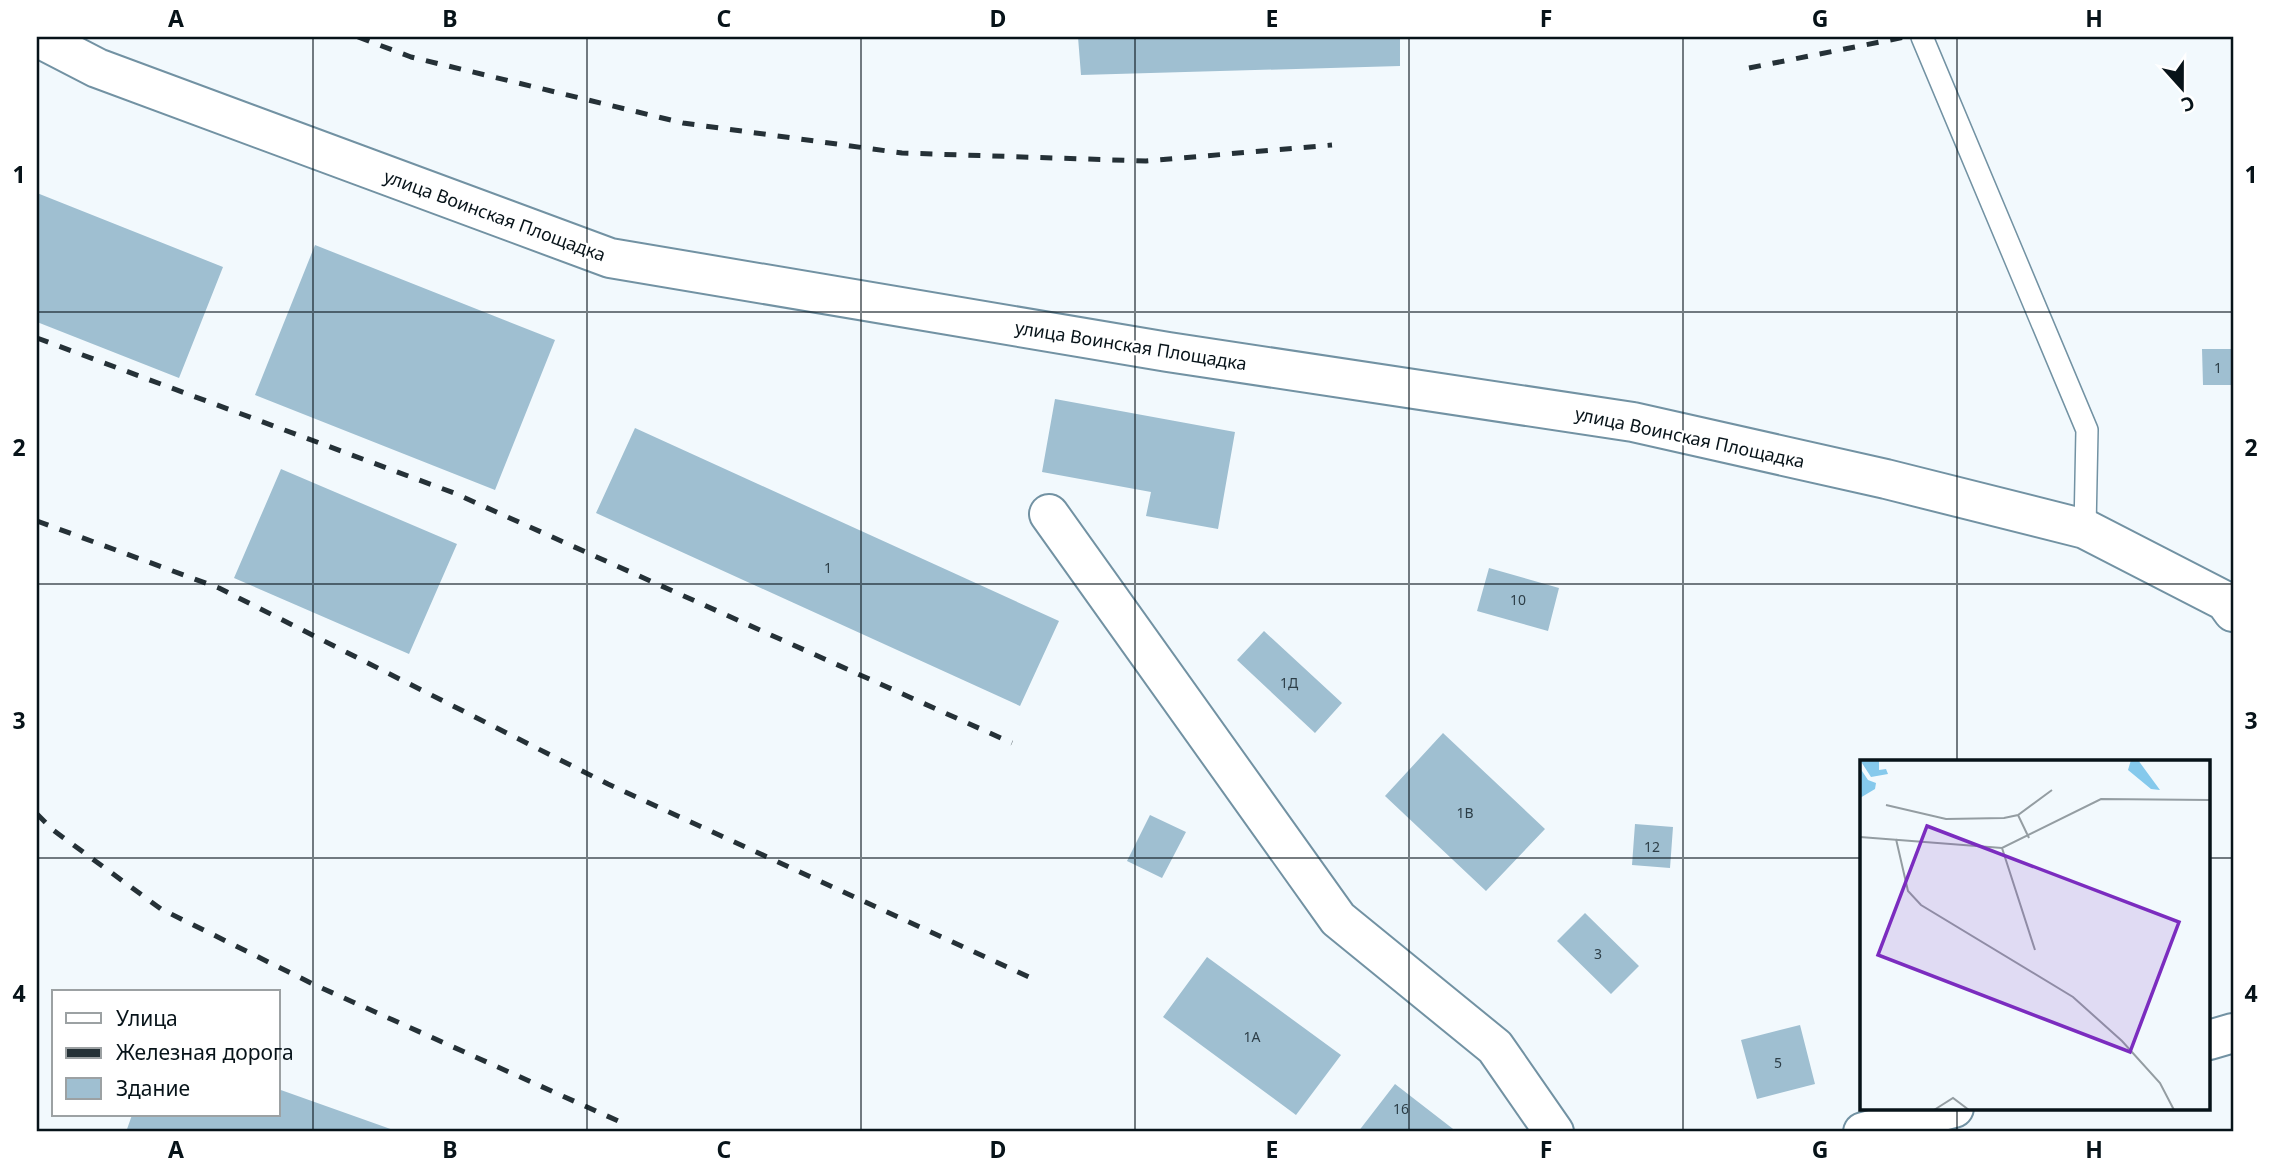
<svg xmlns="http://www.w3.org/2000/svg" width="2270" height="1169" font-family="'Noto Sans',sans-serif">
<rect width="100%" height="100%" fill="#f2f9fd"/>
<path fill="#9fbfd1" d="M1078,37H1400V66L1081,75Z
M37,193L223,267L179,378L37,322Z
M315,245L555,340L495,490L255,395Z
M2202,349H2233V385H2203Z
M1055,399L1235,432L1218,529L1146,516L1151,492L1042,472Z
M635,428L1059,621L1020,706L596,513Z
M281,469L457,544L409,654L234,578Z
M1489,568L1559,588L1548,631L1477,611Z
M1264,631L1342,703L1315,733L1237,660Z
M1443,733L1545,829L1486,891L1385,796Z
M1150,815L1186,832L1162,878L1127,861Z
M1635,824L1673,827L1670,868L1632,865Z
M1585,913L1639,966L1611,994L1557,941Z
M1207,957L1341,1055L1296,1115L1163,1017Z
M1800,1025L1815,1084L1757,1099L1741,1040Z
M1395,1084L1457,1132H1358Z
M278,1089L399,1132H126L132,1115H278Z"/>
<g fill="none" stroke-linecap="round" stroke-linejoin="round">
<defs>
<path id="service" d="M1922,37L2087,430L2085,529"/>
<path id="minor" d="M37,37L97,68L610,258L1168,352L1633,422L1886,479L2085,529L2225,601L2233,612
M1049,514L1338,919L1495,1047L1554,1132"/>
<path id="secondary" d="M2209,1040L2233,1033
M1863,1132L1954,1108"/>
</defs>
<use href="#service" stroke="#7292a3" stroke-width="24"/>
<use href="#minor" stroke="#7292a3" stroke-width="42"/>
<use href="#secondary" stroke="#7292a3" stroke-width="42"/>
<use href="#service" stroke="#fff" stroke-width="21"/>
<use href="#minor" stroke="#fff" stroke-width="38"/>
<use href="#secondary" stroke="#fff" stroke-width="38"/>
<path stroke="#253137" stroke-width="5" stroke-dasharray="12 12" stroke-linecap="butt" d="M358,37L411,57L683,123L902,153L1146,161L1332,145
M1749,68L1905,37
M37,338L454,493L1012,743
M37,521L219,588L608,784L1029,977
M37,814L53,830L161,909L315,985L625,1124"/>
</g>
<path fill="none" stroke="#071319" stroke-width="2" stroke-opacity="0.55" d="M313,37V1132M587,37V1132M861,37V1132M1135,37V1132M1409,37V1132M1683,37V1132M1957,37V761M37,312H2233M37,584H2233M37,858H1862M2209,858H2233M1957,1108V1132"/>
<g text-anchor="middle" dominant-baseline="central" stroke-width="5" stroke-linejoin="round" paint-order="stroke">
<g font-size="14" fill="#2d3e47">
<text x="2218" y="367">1</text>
<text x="828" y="567">1</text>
<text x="1518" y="599">10</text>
<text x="1289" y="682">1Д</text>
<text x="1465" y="812">1В</text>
<text x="1652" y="846">12</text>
<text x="1598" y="953">3</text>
<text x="1252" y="1036">1А</text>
<text x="1778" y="1062">5</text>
<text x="1401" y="1108">16</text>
</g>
<g font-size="18" fill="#071319" stroke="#fff">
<text transform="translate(495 215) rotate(20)">улица Воинская Площадка</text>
<text transform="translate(1131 345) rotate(9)">улица Воинская Площадка</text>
<text transform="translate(1690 437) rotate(12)">улица Воинская Площадка</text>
</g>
</g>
<g transform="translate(1860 760)">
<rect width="350" height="350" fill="#f2f9fd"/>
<path d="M0,0H19V10L26,9L28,14L11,17ZM271,0H278L300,30L291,29L268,10ZM0,8L8,20L16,23L15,29L0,38Z" fill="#85c9ec"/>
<path fill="none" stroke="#949da2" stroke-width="2" d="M26,45L86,59L144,58L158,55L192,30M158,55L169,78M0,77L142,88L241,39L350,40M36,79L48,131L61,145L213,237L262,281L300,323L314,350M142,88L175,190M74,350L93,338L109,350"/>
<path fill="#7b2cbf" fill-opacity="0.15" stroke="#7b2cbf" stroke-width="3.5" d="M67,66L319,162L270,292L18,195Z"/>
<rect width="350" height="350" fill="none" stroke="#071319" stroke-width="3.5"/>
</g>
<rect width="2270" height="1169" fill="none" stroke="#ffffff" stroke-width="77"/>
<rect x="52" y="990" width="228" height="126" fill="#ffffff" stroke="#9ca1a3" stroke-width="2"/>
<rect x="66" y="1013" width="35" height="10" fill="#ffffff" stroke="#9ca1a3" stroke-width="2"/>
<text x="116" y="1026" font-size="21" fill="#071319">Улица</text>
<rect x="66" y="1048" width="35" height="10" fill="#253137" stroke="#9ca1a3" stroke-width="2"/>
<text x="116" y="1060" font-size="21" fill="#071319">Железная дорога</text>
<rect x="66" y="1078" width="35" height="21" fill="#9fbfd1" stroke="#9ca1a3" stroke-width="2"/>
<text x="116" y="1096" font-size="21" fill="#071319">Здание</text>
<g transform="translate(2182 88) rotate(159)" stroke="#ffffff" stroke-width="5" paint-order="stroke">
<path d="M0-5L12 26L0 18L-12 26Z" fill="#071319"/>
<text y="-10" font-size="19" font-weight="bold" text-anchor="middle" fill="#071319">С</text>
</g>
<rect x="38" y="38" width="2194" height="1092" fill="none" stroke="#071319" stroke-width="2.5"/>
<g font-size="23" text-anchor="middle" font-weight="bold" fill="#071319">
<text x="176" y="27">A</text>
<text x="450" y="27">B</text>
<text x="724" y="27">C</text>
<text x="998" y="27">D</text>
<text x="1272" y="27">E</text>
<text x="1546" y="27">F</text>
<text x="1820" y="27">G</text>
<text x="2094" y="27">H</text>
<text x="19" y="183">1</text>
<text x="2251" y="183">1</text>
<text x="19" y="456">2</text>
<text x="2251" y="456">2</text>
<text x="19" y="729">3</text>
<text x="2251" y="729">3</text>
<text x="19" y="1002">4</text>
<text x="2251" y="1002">4</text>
<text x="176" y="1158">A</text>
<text x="450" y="1158">B</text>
<text x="724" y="1158">C</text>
<text x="998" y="1158">D</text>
<text x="1272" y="1158">E</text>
<text x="1546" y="1158">F</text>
<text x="1820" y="1158">G</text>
<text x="2094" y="1158">H</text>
</g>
</svg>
